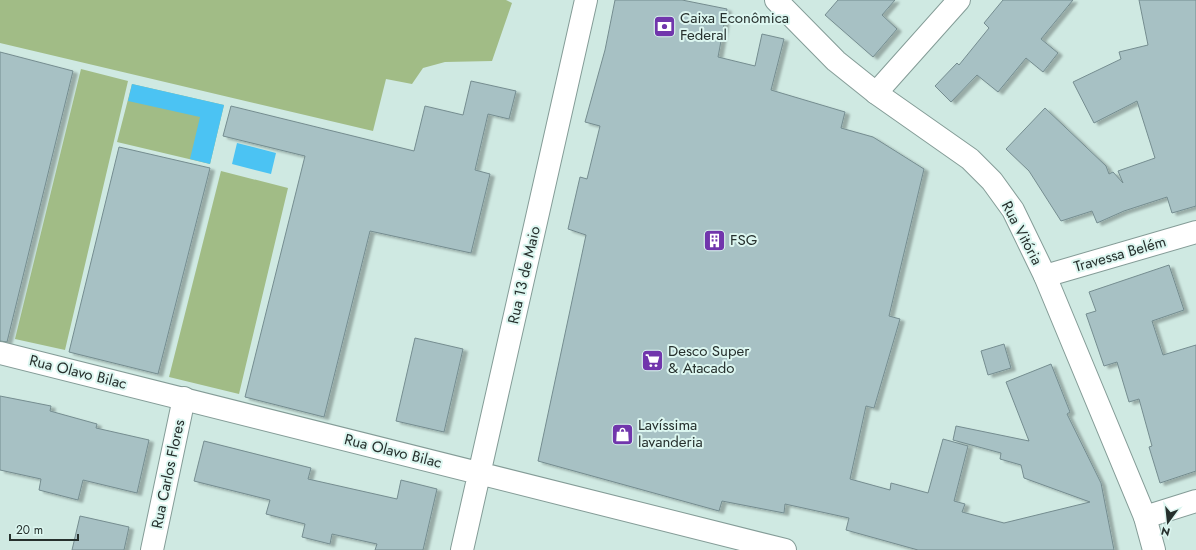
<svg xmlns="http://www.w3.org/2000/svg" width="1196" height="550" font-family="Jost,sans-serif">
<defs>
<filter id="shadow"><feDropShadow dx="4.5" dy="2.5" stdDeviation="1" flood-color="#0004"/></filter>
</defs>
<rect width="100%" height="100%" fill="#cfe9e2"/>
<path fill="#a1bc86" d="M0,0H506L512,3L492,61L445,62L423,68L412,84L386,79L373,131L0,43Z
M81,69L128,81L65,350L15,339Z
M132,84L224,105L210,164L117,142Z
M221,171L288,188L239,394L169,377Z"/>
<path fill="#4bc3f3" d="M132,84L224,105L210,164L190,159L200,117L128,101Z
M237,143L276,153L271,174L232,164Z"/>
<path fill="#a7c1c4" stroke="#758d90" filter="url(#shadow)" d="M615,0H682L727,9L718,57L755,66L762,34L784,39L771,90L845,112L841,128L873,137L924,169L889,316L900,319L874,408L866,406L850,479L890,490L891,483L928,493L943,439L968,446L954,501L965,504L962,512L1004,523L1090,502L1024,478L1021,465L1000,459L1001,453L953,440L956,426L1029,441L1006,382L1051,364L1070,412L1067,414L1101,483L1114,550H918L846,530L849,518L785,504L784,513L722,501L719,511L538,461L586,235L568,229L580,177L587,179L600,126L585,122L605,50Z
M838,0H895L882,15L897,29L873,57L825,15Z
M1003,0H1073L1041,39L1058,53L1043,72L1026,58L998,92L977,75L951,102L935,86L957,63L959,65L989,28L984,23Z
M1139,0H1196V206L1172,213L1167,197L1124,211L1097,223L1092,211L1061,221L1029,171L1006,149L1045,108L1106,166L1109,174L1113,172L1123,183L1118,171L1155,158L1137,101L1094,123L1073,82L1121,59L1119,52L1148,45Z
M0,52L73,71L7,342L0,341Z
M471,81L516,91L509,119L488,114L475,170L490,174L471,253L370,231L324,417L245,397L305,156L223,136L231,106L414,151L425,106L463,115Z
M119,147L210,168L158,374L69,352Z
M1169,265L1184,310L1152,321L1163,355L1196,345V471L1160,483L1149,447L1152,446L1139,399L1129,402L1117,362L1104,366L1086,314L1096,311L1089,292Z
M415,338L463,349L444,432L396,421Z
M1004,344L1011,368L988,375L981,351Z
M0,396L51,406L50,411L97,424L96,428L149,440L137,493L83,480L78,500L39,490L41,479L0,470Z
M204,441L311,468L308,479L397,499L401,480L437,489L423,550H375L377,544L332,534L330,544L302,537L305,524L266,514L270,500L194,481Z
M80,516L129,527L124,550H72Z"/>
<g fill="none" stroke-linecap="round" stroke-linejoin="round">
<defs>
<path id="minor" d="M876,93L959,0
M1045,276L1196,232
M1145,517L1196,501"/>
<path id="tertiary" d="M776,0L836,61L876,93L970,159L992,181L1013,210L1045,276L1145,517L1154,550
M152,550L184,398"/>
<path id="secondary" d="M0,353L785,550
M462,550L586,0"/>
</defs>
<use href="#minor" stroke="#849c97" stroke-width="24"/>
<use href="#tertiary" stroke="#849c97" stroke-width="24"/>
<use href="#secondary" stroke="#849c97" stroke-width="24"/>
<use href="#minor" stroke="#fff" stroke-width="22"/>
<use href="#tertiary" stroke="#fff" stroke-width="22"/>
<use href="#secondary" stroke="#fff" stroke-width="22"/>
</g>
<defs>
<symbol id="bank-square" viewBox="-11 -11 22 22"><rect x="-9" y="-9" width="18" height="18" rx="4" fill="#7136ac" stroke="#dcf6f0"/><path d="M-6-4H6V4H-6ZM0-2.3a2.3 2.3 0 1 0 0 4.6a2.3 2.3 0 1 0 0-4.6Z" fill="#fff"/></symbol>
<symbol id="building-square" viewBox="-11 -11 22 22"><rect x="-9" y="-9" width="18" height="18" rx="4" fill="#7136ac" stroke="#dcf6f0"/><path d="M-4-6H4V6H1V3H-1V6H-4ZM-2.5-4.3h1.7v1.8h-1.7ZM.8-4.3h1.7v1.8H.8ZM-2.5-1h1.7V.8h-1.7ZM.8-1h1.7V.8H.8Z" fill="#fff"/></symbol>
<symbol id="supermarket-square" viewBox="-11 -11 22 22"><rect x="-9" y="-9" width="18" height="18" rx="4" fill="#7136ac" stroke="#dcf6f0"/><path d="M-6-5.5h2.5l.6 2H6L4.5 2H-2.5L-4.4-4H-6ZM-1.5 3.2a1.3 1.3 0 1 0 .1 0ZM3 3.2a1.3 1.3 0 1 0 .1 0Z" fill="#fff"/></symbol>
<symbol id="shop-square" viewBox="-11 -11 22 22"><rect x="-9" y="-9" width="18" height="18" rx="4" fill="#7136ac" stroke="#dcf6f0"/><path d="M-5-2.5h2.3a2.7 3.5 0 0 1 5.4 0H5L5.5 6h-11ZM-1.5-2.5h3a1.5 2.3 0 0 0-3 0Z" fill="#fff"/></symbol>
</defs>
<g fill-rule="evenodd">
<use href="#bank-square" x="652" y="14" width="25" height="25"/>
<use href="#building-square" x="702" y="228" width="25" height="25"/>
<use href="#supermarket-square" x="640" y="348" width="25" height="25"/>
<use href="#shop-square" x="610" y="422" width="25" height="25"/>
</g>
<g text-anchor="middle" dominant-baseline="central" stroke-width="4" stroke-linejoin="round" paint-order="stroke">
<g font-size="15" fill="#26302d" stroke="#dcf6f0" text-anchor="start">
<text x="680" y="18">Caixa Econômica<tspan x="680" dy="17">Federal</tspan></text>
<text x="730" y="240">FSG</text>
<text x="668" y="351">Desco Super<tspan x="668" dy="17">&amp; Atacado</tspan></text>
<text x="638" y="425">Lavíssima<tspan x="638" dy="17">lavanderia</tspan></text>
</g>
<g font-size="15" fill="#26302d" stroke="#dcf6f0">
<text transform="translate(1022 233) rotate(62)">Rua Vitória</text>
<text transform="translate(1120 254) rotate(-16)">Travessa Belém</text>
<text transform="translate(524 275) rotate(-77)">Rua 13 de Maio</text>
<text transform="translate(78 372) rotate(14)">Rua Olavo Bilac</text>
<text transform="translate(393 451) rotate(14)">Rua Olavo Bilac</text>
<text transform="translate(168 474) rotate(-78)">Rua Carlos Flores</text>
</g>
</g>
<g transform="translate(1168 522) rotate(195)" stroke="#dcf6f0" stroke-width="3" paint-order="stroke">
<path d="M0-3L7 15L0 10L-7 15Z" fill="#26302d"/>
<text y="-6" font-size="11" font-weight="bold" text-anchor="middle" fill="#26302d">N</text>
</g>
<path d="M10 534v6h68v-6" fill="none" stroke="#26302d" stroke-width="2"/>
<text x="16" y="534" font-size="12" fill="#26302d" stroke="#dcf6f0" stroke-width="3" paint-order="stroke">20 m</text>
</svg>
